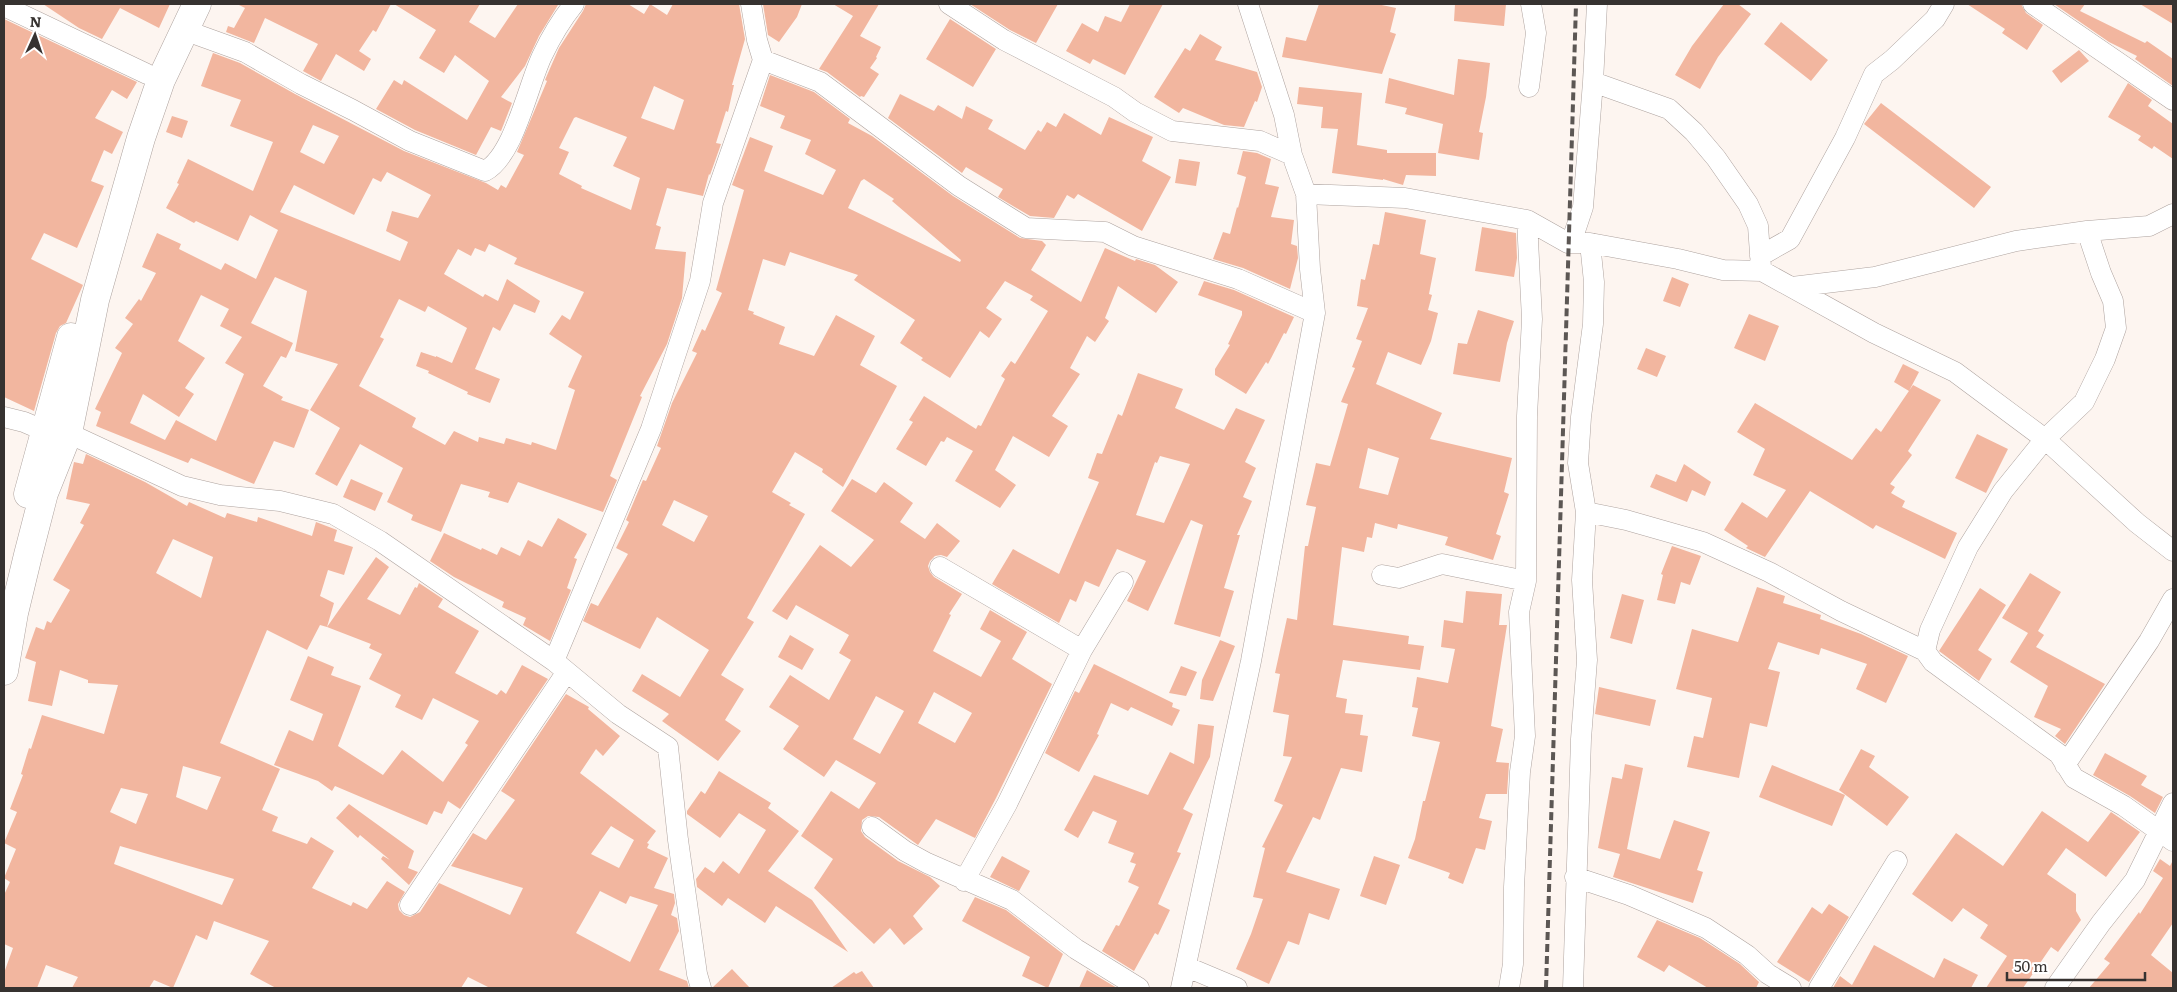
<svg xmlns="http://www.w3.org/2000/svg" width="2177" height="992" font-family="Literata,serif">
<rect width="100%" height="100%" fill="#fdf5f0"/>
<path fill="#f2b69f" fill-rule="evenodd" d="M43,4H170L159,28L120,8L102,39L79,28Z
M237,4H391L376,32L373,30L359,51L371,59L364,71L336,54L321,81L303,71L318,44L265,18L254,43L226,32L228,26L234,28L245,8Z
M394,4H480L469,22L495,38L518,4H555L558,5L539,36L525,66L501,97L512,103L501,131L491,127L476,155L415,130L376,109L394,80L402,85L404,80L467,120L489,81L455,55L444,73L419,58L436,30Z
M586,4H628L644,14L650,4L667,15L673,4H739L745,39L732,85H734L728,112L726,111L716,143L721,144L720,147L710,175L709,174L703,196L667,188L656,225L661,227L655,249L686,252L682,298L667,344L640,396L642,397L610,476L617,480L603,512L518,482L508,503L488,497L490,492L461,484L441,532L411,520L413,515L387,502L403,468L360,444L337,486L315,474L340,428L310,410L338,364L295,351L307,291L275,277L251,323L293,343L286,358L281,356L263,386L283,397L281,400L309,410L294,448L274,441L254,484L191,458L188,463L96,426L101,412L95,409L122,353L115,348L133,324L125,318L139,299L141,301L156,273L142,267L157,233L181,244L179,249L221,270L225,263L256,279L278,230L250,215L238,241L196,221L194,223L166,208L179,184L177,183L188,159L253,191L273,142L230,126L241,100L201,86L213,53L240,63L295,94L404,151L486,183L498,190L501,185L506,188L524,155L517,152L547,81L545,80L548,73L559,48L583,11ZM654,86L684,100L674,130L641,118ZM576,117L627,137L613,166L640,178L631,210L581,188L582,186L559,174L569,152L559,148L574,118ZM313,125L339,136L324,164L300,152ZM387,172L431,195L418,218L392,211L386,231L408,242L400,261L280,212L294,185L354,215L373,178L381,182ZM489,244L517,258L514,264L584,292L570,320L562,315L549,334L582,356L568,387L575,390L556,450L532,442L531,445L506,438L504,444L479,437L478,442L454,431L445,445L412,427L416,418L359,386L384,339L380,337L399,299L425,312L428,306L467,328L452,363L436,356V357L421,352L416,366L429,371L428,373L468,392L467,394L490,403L500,379L475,369L493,327L500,331L514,304L535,313L540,301L507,279L498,301L485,294L483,297L444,274L458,249L471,256L475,248L485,252ZM201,295L229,309L220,326L242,337L225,363L244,374L216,441L176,420L165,440L130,423L143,394L179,417L194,394L185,388L205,358L178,341Z
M763,4H802L797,17L779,42L768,35Z
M833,4H879L860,36L881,47L876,57L877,58L870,68L879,74L864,97L861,96L860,97L827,72L819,69L853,16Z
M970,4H1058L1036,43L1010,30Z
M1130,4H1163L1125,75L1093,59L1090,64L1066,51L1082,23L1098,32L1105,16L1121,22Z
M1319,4H1377L1396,8L1390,32L1396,34L1382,74L1282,57L1286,37L1306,41Z
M1455,4H1506L1504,26L1454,21Z
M1724,4H1738L1751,14L1718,57L1700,89L1675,75L1692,46Z
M1967,4H2021L2026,13L2043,25L2027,50L2002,33L2005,29Z
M2054,4H2085L2080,11L2145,43L2147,41L2173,59V86L2135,59L2137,56L2109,42Z
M2140,4H2173V24Z
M4,19L137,82L127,99L112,90L95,118L123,132L112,154L104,150L91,181L104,186L77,248L44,233L31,259L83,285L66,323L60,326L56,333L34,411L4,397Z
M950,19L996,49L973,87L926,59Z
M1781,22L1828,60L1811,81L1764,44Z
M1200,34L1222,47L1215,60L1257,72L1262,87L1257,102L1255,101L1244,127L1224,125L1183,108L1179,113L1154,97L1185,48L1190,51Z
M2079,50L2089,61L2061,83L2052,71Z
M1458,59L1490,63L1486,97L1479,132L1483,133L1479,160L1438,153L1443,124L1405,114L1407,108L1385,103L1389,78L1454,95Z
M770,75L814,92L850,119L848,123L872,136L953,196L1020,238L1042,241L1046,245L1031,270L1081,302L1105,248L1135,261L1136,259L1155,265L1178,282L1156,313L1118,286L1105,318L1109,321L1095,342L1087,336L1070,368L1080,374L1052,416L1068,426L1049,457L1013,436L995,470L1016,485L1000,508L955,481L973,451L947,437L944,442L941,441L926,466L896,449L913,422L909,420L924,396L976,429L978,425L981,426L1005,379L1001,376L1011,361L1015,364L1048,311L1030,300L1033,296L1005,281L986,308L1002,319L989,338L980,331L950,378L921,360L923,358L900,343L915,320L854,280L858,275L790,252L785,266L763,259L748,310L754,312L753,314L785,327L779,344L814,356L836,315L875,336L860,365L897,386L843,487L822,472L823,469L795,452L772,492L791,503L789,505L805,514L747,618L754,622L721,675L744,689L725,720L741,731L718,761L662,721L669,714L632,691L642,674L680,697L709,650L657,617L640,649L583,621L591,603L598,606L628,554L616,548L629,522L626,520L643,480L646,481L661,448L657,446L672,403L697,353L692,351L702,329L705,331L722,293L716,290L744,190L732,185L750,137L773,146L764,171L823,195L836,170L805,154L811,140L780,128L785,116L760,106ZM864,179L894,199L892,201L961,260L960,262L848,208L861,181ZM674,500L708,516L694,542L662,525Z
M2128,83L2152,100L2148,106L2173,124V159L2154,146L2152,149L2138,140L2141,136L2108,117Z
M1299,87L1362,93L1357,145L1387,150V153H1436V176L1406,175L1403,185L1383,179V180L1332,173L1338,129L1321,128L1323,107L1297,104Z
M900,94L934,111L938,105L962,119L966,106L993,120L988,129L1025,150L1038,130L1041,132L1047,122L1056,127L1064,113L1101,135L1109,117L1153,137L1142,161L1171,177L1142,231L1078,194L1074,199L1067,195L1054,218L1030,216L998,197L1003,189L966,167L962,173L888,118Z
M1881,103L1991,187L1974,208L1864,124Z
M172,116L188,121L182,138L166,132Z
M1243,151L1257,153L1271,159L1265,184L1279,187L1271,217L1294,220L1291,244L1297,246L1298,258L1290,289L1243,268L1213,259L1223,232L1230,234L1237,207L1238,208L1246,177L1237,174Z
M1179,159L1200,162L1196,186L1175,183Z
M1385,212L1426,220L1420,254L1436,258L1429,294L1432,295L1428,310L1438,313L1431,341L1421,365L1388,352L1376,384L1442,413L1430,439L1512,458L1504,492L1509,494L1496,534L1501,536L1493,560L1445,545L1448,537L1398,524L1397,529L1375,523L1372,538L1367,537L1364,552L1342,547L1333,625L1409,636L1408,644L1424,646L1420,670L1343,660L1336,697L1347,699L1345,713L1363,715L1360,735L1368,736L1362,772L1341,768L1320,820L1313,817L1286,872L1340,889L1329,920L1309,913L1299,945L1288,941L1269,984L1236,969L1251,934L1263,899L1253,897L1265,848L1262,847L1283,805L1274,801L1292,757L1283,756L1289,715L1273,712L1280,674L1275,673L1287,618L1297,620L1305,546H1308L1316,507L1306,505L1314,472L1316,463L1330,466L1348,404L1341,402L1355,368L1352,367L1362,341L1356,339L1368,308L1357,306L1361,279L1365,280L1373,244L1379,245ZM1368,448L1399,458L1388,495L1359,488Z
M1482,227L1516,233L1517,258L1514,277L1475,271Z
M1672,277L1689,284L1680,307L1663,301Z
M1204,281L1234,290L1294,317L1286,334L1284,333L1268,364L1266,362L1246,394L1215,375V369L1230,345L1228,344L1242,315V311L1198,295Z
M1478,310L1514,321L1507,343L1500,382L1453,374L1458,343L1467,344Z
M1749,314L1779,326L1765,361L1734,348Z
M1646,348L1666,356L1657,377L1637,369Z
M1903,364L1919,372L1909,391L1894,382Z
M1138,373L1183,389L1175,408L1224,430L1236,408L1265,420L1245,462L1256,468L1243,497L1252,501L1237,535H1240L1224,588L1234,591L1220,637L1174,624L1203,525L1191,520L1148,611L1127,601L1146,561L1117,549L1099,587L1085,581L1076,602L1070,599L1059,623L992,584L1013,549L1059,574L1099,482L1088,478L1097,453L1102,454L1118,414L1122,416ZM1160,456L1190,464L1164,523L1136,515L1155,462L1157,463Z
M1913,385L1941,400L1908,451L1912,455L1890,484L1895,487L1891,493L1905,501L1902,507L1957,533L1945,559L1876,525L1873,529L1810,491L1765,557L1746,548L1748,546L1724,530L1742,502L1767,518L1786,490L1753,475L1765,449L1737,432L1755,403L1852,460L1876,428L1881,432Z
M1977,434L2008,449L1986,493L1955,478Z
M86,454L145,482L187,506L189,502L225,518L227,513L257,522L258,517L312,536L316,522L337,530L334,541L353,547L344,575L328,570L320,596L334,603L327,627L320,625L307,650L267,630L220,743L280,769L262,810L278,817L272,831L307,844L311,837L334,851L312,888L351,906L353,902L367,909L387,881L405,892L398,904L399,910L404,915L410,917L420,912L439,883L510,915L523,888L451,866L473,833L486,840L515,800L501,791L566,694L589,707L588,709L620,736L603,756L596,749L580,773L656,831L647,843L649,844L647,848L668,858L654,888L674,894L675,903L671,915L677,918L679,931L659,970L687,981L689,988H490L468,977L461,988H276L250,974L269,941L214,921L207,940L196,935L173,988L154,980L149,988H72L78,977L46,965L37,988H4V973L13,948L4,944V895L10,882L4,878L16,849L4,843L17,812L10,809L23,775L21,774L29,748L31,749L42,715L104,734L118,685L88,683V680L60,670L52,706L28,701L36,662L25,658L36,627L44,630L47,621L51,623L70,590L53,580L84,525L80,523L90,504L66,499L74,462L83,464ZM173,539L213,557L201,598L156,573ZM183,766L221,777L207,810L176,797ZM121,788L148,794L136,824L110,812ZM611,826L634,840L619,868L591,854ZM120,846L234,879L222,905L114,864ZM600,891L626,904L630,896L658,905L630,962L576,933Z
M1684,464L1711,482L1705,496L1692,490L1687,502L1650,487L1656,474L1676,482Z
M351,479L383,493L375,511L343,497Z
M852,479L876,493L884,482L913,503L900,522L925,539L937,523L960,541L947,557L941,555L935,556L930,561L928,566L930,572L934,577L962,594L949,614L951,615L933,651L981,677L1001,641L980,629L990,610L1027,632L1012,659L1052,684L996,798L975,838L936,819L918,845L879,817L868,816L862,820L861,831L865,837L898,861L930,877L940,886L913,916L923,929L904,945L890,928L874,944L814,888L833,859L801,836L831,791L859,809L876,783L836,760L824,777L783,749L799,726L769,707L790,675L829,700L851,660L839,653L849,635L796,605L787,620L772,611L820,545L851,567L874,540L831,511ZM934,692L972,713L955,743L918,723ZM876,696L904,711L880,754L853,739Z
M558,518L587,534L574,558L577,559L567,588L571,590L550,641L523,625L526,618L502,607L504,602L454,577L430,561L444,533L481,550L482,548L497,555L501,547L520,556L528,540L542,547Z
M1672,546L1701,556L1690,585L1681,582L1675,604L1657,600L1663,575L1661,574Z
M376,557L389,567L367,599L400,615L415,587L417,588L419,583L443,599L438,607L479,631L455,673L497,695L501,690L506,694L522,665L548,679L460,809L448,801L442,814L434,811L427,825L335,786L332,791L318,781L274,765L289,730L313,741L323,714L290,700L308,656L334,667L331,675L361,686L338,746L383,775L402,750L443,782L468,745L465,743L479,721L433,698L422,720L395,707L401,695L369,679L382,654L369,648L371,644L327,627Z
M2030,573L2061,592L2038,631L2044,635L2036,647L2105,684L2065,744L2055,736L2061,729L2034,717L2048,686L2010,662L2028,633L2002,618Z
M1757,587L1785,596L1783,603L1821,615L1820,619L1861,634L1908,656L1886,703L1856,689L1867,664L1821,648L1819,655L1778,642L1768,669L1780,672L1767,727L1750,723L1739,778L1687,767L1694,736L1703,738L1712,698L1676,689L1692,629L1738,642Z
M1980,588L2006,605L1978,650L1992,659L1979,681L1939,651Z
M1466,591L1502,594L1499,625H1507L1491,726L1503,729L1496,762L1509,763L1507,794H1486L1479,818L1492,821L1485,850L1476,848L1463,884L1448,878L1450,873L1408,858L1415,839L1423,801H1425L1440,742L1412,736L1418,708L1412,707L1417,677L1448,683L1455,649L1441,647L1444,620L1463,623Z
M1622,594L1644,600L1632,644L1610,638Z
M790,635L814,649L802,670L778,657Z
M1220,640L1235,646L1213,701L1200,699L1202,680Z
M1094,664L1173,703L1172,707L1180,710L1172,726L1131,707L1128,711L1111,703L1097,734L1099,735L1079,772L1045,753L1075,691L1079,693Z
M1181,666L1197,672L1186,696L1169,693Z
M1599,687L1656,700L1650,726L1595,714Z
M1198,724L1214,726L1210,757L1183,809L1193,814L1177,852L1181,853L1158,904L1170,910L1158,935L1155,933L1134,971L1102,951L1116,925L1119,926L1139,887L1128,882L1136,864L1130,862L1134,853L1108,843L1117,821L1093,811L1078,838L1064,830L1094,775L1148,795L1170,752L1194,764Z
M1861,749L1875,756L1869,767L1909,797L1887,826L1839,790Z
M2105,753L2147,776L2141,785L2163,797L2155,813L2130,796L2093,775Z
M1625,764L1643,768L1627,849L1660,859L1674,820L1710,832L1697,870L1703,872L1693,903L1613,877L1620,854L1598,848L1612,777L1622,779Z
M1772,765L1845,795L1832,826L1759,797Z
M719,771L771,803L768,808L799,831L768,871L812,900L848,952L776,906L765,923L728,898L722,906L697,887L696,879L705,867L714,873L723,861L739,874L766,830L739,813L720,838L687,814V811L701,791L705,794Z
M349,804L414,851L408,868L418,872L409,885L381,859L383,856L390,860L360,835L358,838L336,818Z
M2042,811L2088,842L2111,812L2140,832L2106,877L2066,848L2047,874L2076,894V911L2081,920L2058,952L2051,947L2023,988H1986L2007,956L1980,938L1988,925L1963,908L1952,922L1912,894L1956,833L2003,866Z
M1002,856L1030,871L1019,891L990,877Z
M1374,856L1400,865L1386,905L1360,896Z
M2160,859L2170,866L2173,860V923L2151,955L2173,973V988H2089L2110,963L2104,959L2139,912L2140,914L2163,878L2153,871Z
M975,897L1006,910L1063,954L1048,988L1022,976L1030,957L962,921Z
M1829,904L1849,917L1809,982L1777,962L1812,907L1822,914Z
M1657,920L1700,938L1740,964L1759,982L1756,988H1708L1669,965L1664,972L1637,957Z
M1874,945L1934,978L1944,958L1978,975L1971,988H1833L1840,976L1852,985Z
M732,969L750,988H713V987Z
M1087,970L1117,988H1079Z
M862,971L874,988H831L854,972L856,974Z"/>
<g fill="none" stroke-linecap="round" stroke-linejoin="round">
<defs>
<path id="street" d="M949,4L1004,40L1114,97L1135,112L1172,131L1260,141L1292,155
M2033,4L2173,100
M4,6L147,74
M184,30L245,52L301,84L353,110L410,141L485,171C514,156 528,85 542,56C551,37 561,20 574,4
M763,60L820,82L959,186L1026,228L1105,232L1133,246L1238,279L1315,313
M1593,82L1669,109L1694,132L1716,158L1748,204L1758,226L1761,267
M1529,87L1536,33L1531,4
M1306,194L1405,198L1527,220L1568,243H1590L1678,259L1723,270L1762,271L1874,333L1955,372L2045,439L2137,523L2173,551
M1571,243L1583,207L1593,82L1597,4
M1760,256L1790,239L1845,138L1874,74L1892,60L1935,19L1944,4
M1792,287L1875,277L2016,241L2087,231L2149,226L2173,214
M4,417L24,422L45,431L68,433L182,486L220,495L280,501L333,514L380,541L554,661L618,714L668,747L678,840L697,974L701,988
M1586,512L1626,520L1703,542L1769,572L1841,611L1925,651L1933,662L2059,754L2074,778L2124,806L2173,841
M940,567L1082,650
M1382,575L1399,578L1442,564L1526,581
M1925,651L1930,630L1968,547L2003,491L2045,439L2084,402L2105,359L2116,328L2113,301L2101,273L2087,231
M554,661L651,429L700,281L713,203L763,60L757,40L751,4
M2065,765L2149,641L2173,599
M872,827L905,851L927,863L1012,900L1076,949L1139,988
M1575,877L1629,895L1706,928L1747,955L1768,974L1791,988
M964,881L1007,804L1082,650L1123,582
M410,905L566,673
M1187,967L1237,988
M1181,988L1251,661L1315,313L1310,269L1306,194L1292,155L1284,115L1248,4
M1509,988L1513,964L1514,887L1520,772L1525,736L1519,612L1526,581L1527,416L1532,319L1527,220
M1573,988L1581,739L1587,660L1582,580L1586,512L1578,463L1581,417L1593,324L1594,282L1590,243
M1819,988L1897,861
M2055,988L2101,923L2135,880L2173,803"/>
<path id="primary" d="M28,494L71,337
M4,671L14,613L28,555L44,493L68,433L95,300L141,138L161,80L197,4"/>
</defs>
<use href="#street" stroke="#aea39f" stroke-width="21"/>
<use href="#primary" stroke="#aea39f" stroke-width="29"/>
<use href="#street" stroke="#fff" stroke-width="20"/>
<use href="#primary" stroke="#fff" stroke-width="28"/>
<path stroke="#5c5754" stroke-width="4" stroke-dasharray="8 4" stroke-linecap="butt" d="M1546,988L1576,4"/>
</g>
<rect width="2177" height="992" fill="none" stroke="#363230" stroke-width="10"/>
<g transform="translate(35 35) rotate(3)" stroke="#ffffff" stroke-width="4" paint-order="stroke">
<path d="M0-4L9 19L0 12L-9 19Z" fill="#363230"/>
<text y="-8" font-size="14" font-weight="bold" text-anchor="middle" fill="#363230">N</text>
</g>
<path d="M2007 972v8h138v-8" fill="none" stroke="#363230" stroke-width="2.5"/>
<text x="2014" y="972" font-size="15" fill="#363230" stroke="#ffffff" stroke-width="4" paint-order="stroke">50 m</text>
</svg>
